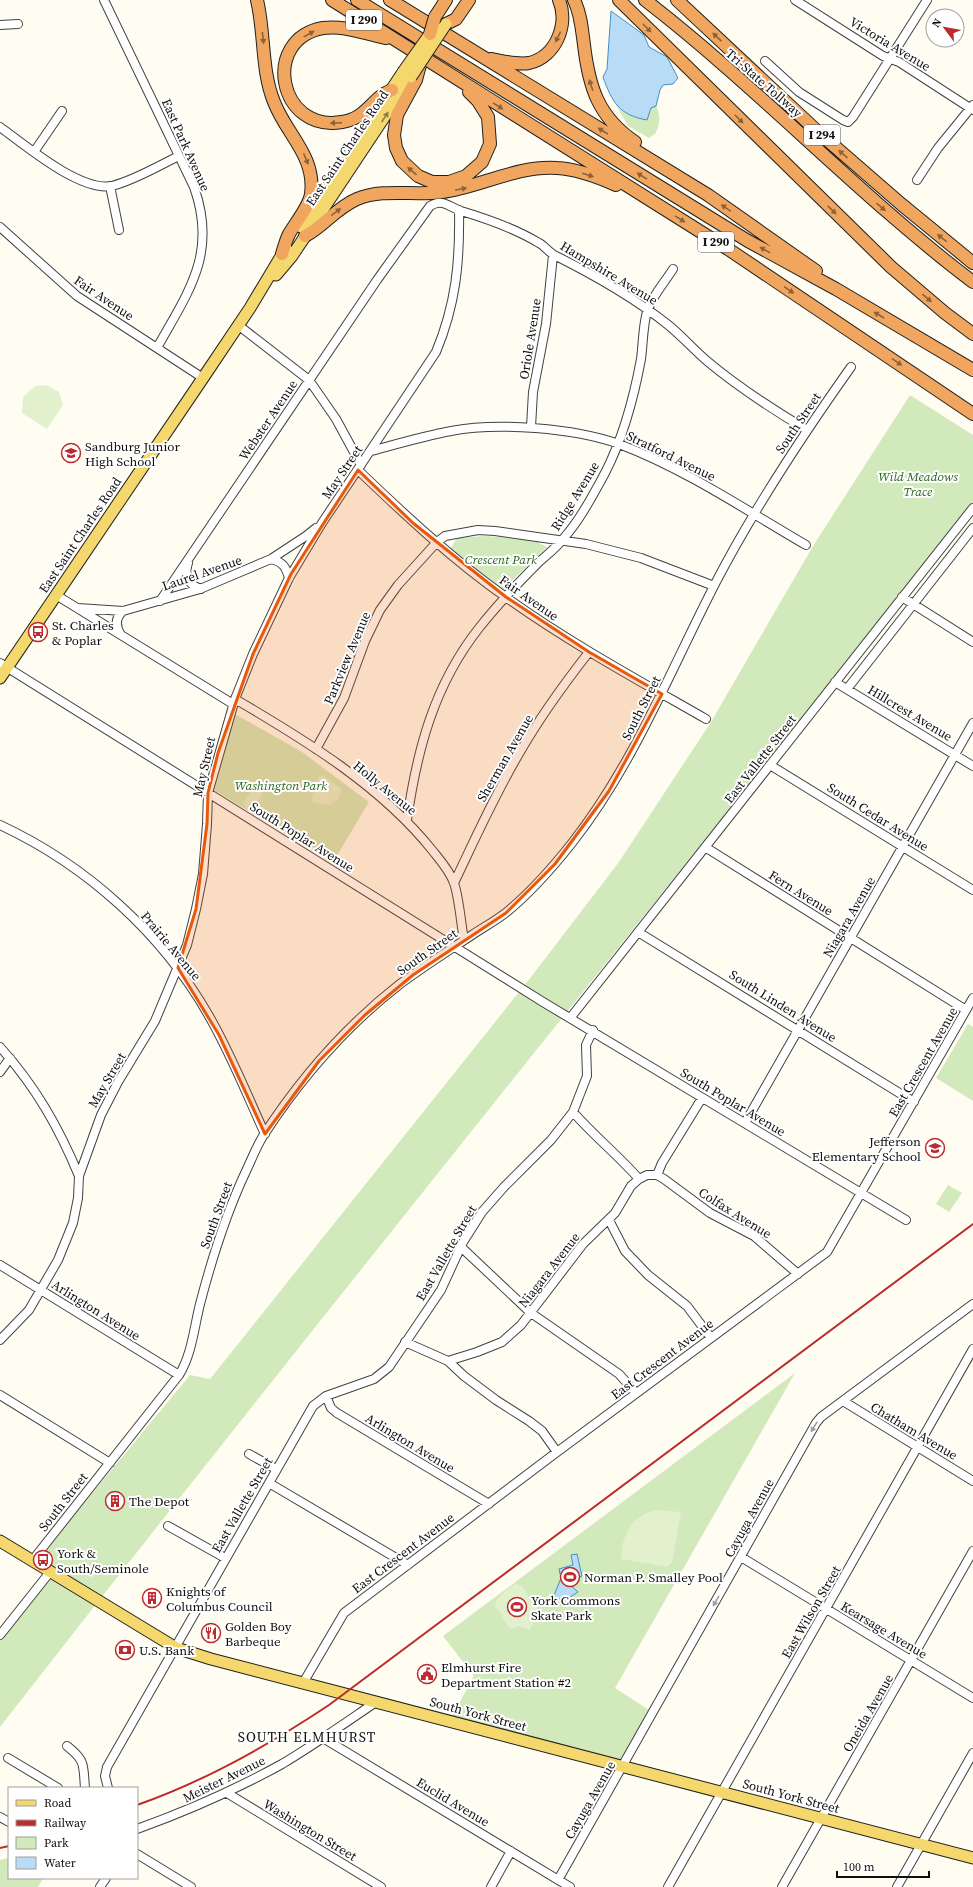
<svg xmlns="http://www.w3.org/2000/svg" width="973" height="1887" font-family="'Source Serif 4',serif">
<rect width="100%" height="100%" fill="#fffdf2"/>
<path fill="#d2e9bc" d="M615,103L621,110L647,120L651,108L656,106C661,115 660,125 655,134L649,138L628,126Z
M910,395L973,435V502C650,911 321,1315 0,1727V1639L55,1570L38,1559L190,1375L210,1379L531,977L619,862L711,722L813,546Z
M484,536L531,539L547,547L503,589L450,549L457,538Z
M235,714L302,752L369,802L333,862L214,790Z
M968,1024L973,1027V1101L936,1078Z
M948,1185L962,1193L949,1212L936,1204Z
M795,1373L615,1688L649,1710L621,1760L452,1716L474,1676L443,1636Z
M9,1858V1878H43L38,1887H0V1860Z"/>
<path fill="#e3f0ce" d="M46,385L59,392L63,405L47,429L22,413L23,397L35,386Z
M322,775L342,789L338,799L329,805L315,803L311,800L318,777Z
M254,786L264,791L252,811L243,805Z
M655,1510L681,1512L672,1562L667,1567L621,1559C622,1535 631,1517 655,1510Z
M516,1584L522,1586L530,1599L537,1606L538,1611L530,1630L519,1626L511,1629L507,1626V1623L502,1618L503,1615L495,1607C495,1597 508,1588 516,1584Z"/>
<path fill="#b8dcf5" stroke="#418fca" d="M611,11L644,35L649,47L667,57L678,78L673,84L663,85L660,90L656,106L651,108L647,120C619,115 612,102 603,77L607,69Z
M577,1554L582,1576L573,1579L570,1585L578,1592L567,1599L553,1598L561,1578L559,1569L573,1565L571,1555Z"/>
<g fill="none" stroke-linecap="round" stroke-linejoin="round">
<defs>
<path id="minor" d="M104,0L194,187C218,254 188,292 157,348
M795,0L883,56L899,62L973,110
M0,25L18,24
M765,61L799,92L843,120L848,122L853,117L927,0
M0,127C25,145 80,192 112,186C135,180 158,166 179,156
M34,152L62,111
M917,180L938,148L973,105
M110,186L119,230
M0,227L77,296L203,378
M238,325L309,380L336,419L361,465
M531,427L533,392L546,324L553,255
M371,451C397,444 424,436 451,431C497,422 574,428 619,444C685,469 744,509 806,545
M358,470C405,515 453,560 507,598C570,643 638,680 706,719
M271,559C283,562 286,567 289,578
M188,563C184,575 188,585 201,589
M56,595L233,704
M902,597L973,642
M160,601L377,280L430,206C443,198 449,207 461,211C488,219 514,228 539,243C545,246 549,253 556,256C594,275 633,297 667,324C681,335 693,349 707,361C738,387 772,409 807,430
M78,608L123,611L200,589L271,559L306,536L316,528
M121,635C115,626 115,618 123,611
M0,663L543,1002L906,1220
M835,682L973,766
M847,689L973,528
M235,699C305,740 381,786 432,850C440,860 450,871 454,883C459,897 461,924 464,940
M316,749L344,698L365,641L380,610L398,585L437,542L445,536L478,530L495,531L586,544L641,558L714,586
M770,765L973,890
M407,820C417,750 434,685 479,628C497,605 519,582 540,561C548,554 557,547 563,539C580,520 593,495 605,473C623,438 634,397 641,359C643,345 643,321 648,309C653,295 665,282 673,269
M0,825C86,865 162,933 209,1016C231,1054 247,1095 265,1134
M705,847L966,1010
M454,883C475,839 495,794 520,752C540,717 564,684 589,652
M638,932L914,1102
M571,1017L973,508
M0,1047C36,1087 59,1128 79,1176
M0,1072L10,1058
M573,1112C594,1136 618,1155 639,1179
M745,1123L973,723
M657,1175L662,1163L702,1098
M609,1220L625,1251L648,1275L687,1306L711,1338
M461,1247L531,1313L619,1374L636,1393
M0,1265L179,1375
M0,1340L29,1310L58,1260L73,1223L78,1198L79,1176L101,1115L118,1082L155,1021L187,945L196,909L203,874L207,824L208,793L235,699L253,654L289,578L322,523L436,352C456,304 460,262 459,210
M405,1342L448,1361L477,1352L502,1342L521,1325L583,1244L615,1213L631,1186L639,1179L647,1175H657L664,1179L710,1213L754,1236L798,1274
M448,1361L464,1376L496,1400L529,1421L542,1431L557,1452
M0,1395L110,1463
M326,1396L331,1408L337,1413L489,1504
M843,1401L973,1481
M249,1454L276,1469
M269,1483L408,1565
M168,1526L225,1558
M741,1557L973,1698
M32,1561L179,1375C192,1354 194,1328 200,1304C212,1258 226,1213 247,1169C252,1158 257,1146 263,1136C300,1079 346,1026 400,984C423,967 448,951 472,935C484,927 497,920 508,911C532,891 553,867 572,843C634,764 670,671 716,582C755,507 802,436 851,367
M0,1635L50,1572
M303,1683L344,1613L557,1452L827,1252L973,998
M323,1738L570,1887
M67,1746C86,1761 83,1765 85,1788
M8,1758L58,1788
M108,1788L105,1776L107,1767L313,1406L326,1396L374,1379L389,1367L441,1290L463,1242L482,1212L504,1187L551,1140L573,1112L587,1076L586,1045L593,1030
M227,1793L381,1887
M0,1817L9,1822
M137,1829C187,1811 235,1790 282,1764C314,1745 345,1723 376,1702
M137,1854L191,1887
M558,1880L816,1423L821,1417L973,1304
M100,1887L106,1878
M491,1887L511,1851
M668,1887L973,1349
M782,1887L973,1551
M897,1887L973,1753"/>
<path id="major" d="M301,227L403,72
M276,275L292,256L411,77
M0,678L203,378L250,308L286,248
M0,1541L176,1648L211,1659L973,1858"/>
<path id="highway" d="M257,0C265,33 261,70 274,102C286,134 316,156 311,194C309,207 296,222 289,234C286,240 284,247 282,254
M332,0L728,249L973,414
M357,0L748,241L836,289L973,370
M390,0L708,195L816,271
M574,0C581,14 582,30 584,45C589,87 598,117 635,142
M619,0L891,267L945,313L973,334
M645,0C759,88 858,195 973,282
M677,0L817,131L901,204L973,263
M435,17L446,0
M446,24L456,19L469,0
M386,38C364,34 346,25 323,28C261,39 278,133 342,122C368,118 372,97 392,90
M491,59C503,61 517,65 529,63C556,57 569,24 559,0
M420,65L416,80L397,115L394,135L396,148L402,161L418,176L432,182H449L466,176L482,162L490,144L488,117L478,101L469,92
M305,236C324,226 336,208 357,199C384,188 414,196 442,192C480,187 518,165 557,168C577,169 598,177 616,185"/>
</defs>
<use href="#minor" stroke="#424242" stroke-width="10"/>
<use href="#major" stroke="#202020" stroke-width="13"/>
<use href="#highway" stroke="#202020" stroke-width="14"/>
<use href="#minor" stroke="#fff" stroke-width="8"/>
<use href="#major" stroke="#f4d76d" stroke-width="11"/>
<use href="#highway" stroke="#f0a65f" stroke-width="12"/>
<path stroke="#bc2b2d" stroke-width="2" d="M137,1805C206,1781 269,1745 329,1705L973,1224
M0,1848L9,1846"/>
<defs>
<path id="major-bridge" d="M403,72L435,27
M411,77L446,24"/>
<path id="highway-bridge" d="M430,34L435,17"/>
</defs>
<use href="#major-bridge" stroke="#202020" stroke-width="13" stroke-linecap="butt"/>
<use href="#highway-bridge" stroke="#202020" stroke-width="14" stroke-linecap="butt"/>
<use href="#major-bridge" stroke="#f4d76d" stroke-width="11"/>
<use href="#highway-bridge" stroke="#f0a65f" stroke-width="12"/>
</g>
<defs><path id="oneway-solid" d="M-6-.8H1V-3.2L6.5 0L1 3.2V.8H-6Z"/></defs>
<g fill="#8b623b">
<use href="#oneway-solid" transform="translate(647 28) rotate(45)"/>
<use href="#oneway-solid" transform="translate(309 34) rotate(-29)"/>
<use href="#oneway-solid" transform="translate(558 37) rotate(116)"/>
<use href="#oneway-solid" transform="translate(717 37) rotate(-137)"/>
<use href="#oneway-solid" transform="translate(263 38) rotate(84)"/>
<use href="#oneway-solid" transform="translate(591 85) rotate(-108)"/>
<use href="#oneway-solid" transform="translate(498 106) rotate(32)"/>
<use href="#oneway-solid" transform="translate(739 119) rotate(45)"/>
<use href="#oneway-solid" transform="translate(336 123) rotate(177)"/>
<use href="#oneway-solid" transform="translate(603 131) rotate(-148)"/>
<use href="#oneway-solid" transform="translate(843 154) rotate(-139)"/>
<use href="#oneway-solid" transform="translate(306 159) rotate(67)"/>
<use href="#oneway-solid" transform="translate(412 171) rotate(-139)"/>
<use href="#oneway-solid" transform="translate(588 175) rotate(18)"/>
<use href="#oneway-solid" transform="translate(642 176) rotate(-148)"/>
<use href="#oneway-solid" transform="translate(461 189) rotate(-12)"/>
<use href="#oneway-solid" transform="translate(881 207) rotate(40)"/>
<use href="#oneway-solid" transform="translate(726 208) rotate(-145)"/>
<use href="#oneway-solid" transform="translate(832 210) rotate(44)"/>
<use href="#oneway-solid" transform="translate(336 212) rotate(-36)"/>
<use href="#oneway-solid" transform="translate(680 219) rotate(32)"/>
<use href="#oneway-solid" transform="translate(942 238) rotate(-142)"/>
<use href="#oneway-solid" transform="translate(765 250) rotate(-151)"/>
<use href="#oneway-solid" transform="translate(789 290) rotate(34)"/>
<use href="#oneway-solid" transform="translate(927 298) rotate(40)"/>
<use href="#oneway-solid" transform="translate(879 315) rotate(-150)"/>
<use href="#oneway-solid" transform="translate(897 362) rotate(34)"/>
</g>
<use fill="#8d7d43" href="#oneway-solid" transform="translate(385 117) rotate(-56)"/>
<g fill="#9f9f9f">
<use href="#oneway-solid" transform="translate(814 1427) rotate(121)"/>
<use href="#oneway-solid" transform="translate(716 1601) rotate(120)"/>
</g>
<path fill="#e8590c" fill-opacity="0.2" stroke="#e8590c" stroke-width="3" stroke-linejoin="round" d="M358,470L413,523L506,597L589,652L662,694L609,791L555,864L506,913L413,975L365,1015L319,1061L265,1134L219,1035L178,968L196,909L207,824L208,793L218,753L253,654L291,574Z"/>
<defs>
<symbol id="school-ring" viewBox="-11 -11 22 22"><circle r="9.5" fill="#fff" stroke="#bc2b2d" stroke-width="1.5"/><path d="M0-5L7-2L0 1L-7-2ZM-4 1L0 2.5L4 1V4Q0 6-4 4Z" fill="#bc2b2d"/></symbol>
<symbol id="bus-ring" viewBox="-11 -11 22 22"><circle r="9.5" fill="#fff" stroke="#bc2b2d" stroke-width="1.5"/><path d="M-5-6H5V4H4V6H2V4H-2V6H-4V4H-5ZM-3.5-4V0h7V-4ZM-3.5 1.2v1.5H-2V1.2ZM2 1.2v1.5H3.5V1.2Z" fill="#bc2b2d"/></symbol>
<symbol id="building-ring" viewBox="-11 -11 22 22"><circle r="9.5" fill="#fff" stroke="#bc2b2d" stroke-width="1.5"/><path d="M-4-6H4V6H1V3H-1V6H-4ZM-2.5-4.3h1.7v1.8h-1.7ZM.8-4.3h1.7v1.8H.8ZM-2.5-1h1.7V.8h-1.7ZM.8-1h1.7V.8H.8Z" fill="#bc2b2d"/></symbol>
<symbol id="stadium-ring" viewBox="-11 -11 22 22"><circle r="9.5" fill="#fff" stroke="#bc2b2d" stroke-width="1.5"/><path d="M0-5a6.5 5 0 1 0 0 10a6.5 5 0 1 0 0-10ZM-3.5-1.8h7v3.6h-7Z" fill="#bc2b2d"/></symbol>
<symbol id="restaurant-ring" viewBox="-11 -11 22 22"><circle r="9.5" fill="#fff" stroke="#bc2b2d" stroke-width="1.5"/><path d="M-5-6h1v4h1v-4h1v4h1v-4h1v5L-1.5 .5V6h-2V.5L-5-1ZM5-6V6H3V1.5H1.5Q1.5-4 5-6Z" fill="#bc2b2d"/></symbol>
<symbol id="bank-ring" viewBox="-11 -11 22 22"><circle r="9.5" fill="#fff" stroke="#bc2b2d" stroke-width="1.5"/><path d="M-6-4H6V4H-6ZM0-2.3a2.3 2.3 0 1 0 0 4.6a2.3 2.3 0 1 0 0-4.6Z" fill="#bc2b2d"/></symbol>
<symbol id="civic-ring" viewBox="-11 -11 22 22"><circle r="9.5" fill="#fff" stroke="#bc2b2d" stroke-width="1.5"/><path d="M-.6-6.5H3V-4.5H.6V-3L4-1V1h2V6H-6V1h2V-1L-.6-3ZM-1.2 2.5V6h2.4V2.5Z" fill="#bc2b2d"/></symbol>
</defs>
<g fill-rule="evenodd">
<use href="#school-ring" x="60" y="442" width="22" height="22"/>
<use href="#bus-ring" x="27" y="621" width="22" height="22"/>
<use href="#school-ring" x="924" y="1137" width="22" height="22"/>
<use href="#building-ring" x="104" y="1490" width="22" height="22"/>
<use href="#bus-ring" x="32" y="1549" width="22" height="22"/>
<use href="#stadium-ring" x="559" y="1566" width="22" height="22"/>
<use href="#building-ring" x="141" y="1587" width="22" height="22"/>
<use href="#stadium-ring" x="506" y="1596" width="22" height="22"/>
<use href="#restaurant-ring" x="200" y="1622" width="22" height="22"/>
<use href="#bank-ring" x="114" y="1639" width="22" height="22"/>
<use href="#civic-ring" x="416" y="1663" width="22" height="22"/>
</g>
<g text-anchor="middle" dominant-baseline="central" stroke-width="4" stroke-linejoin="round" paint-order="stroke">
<g fill="#fff" stroke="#575757" stroke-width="1">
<rect x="346" y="10" width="36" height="20" rx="3"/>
<rect x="804" y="125" width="36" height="20" rx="3"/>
<rect x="698" y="232" width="36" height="20" rx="3"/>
</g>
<g font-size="12" font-weight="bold" fill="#0f0f0f">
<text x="364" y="20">I 290</text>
<text x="822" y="135">I 294</text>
<text x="716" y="242">I 290</text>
</g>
<g font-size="13" fill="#0f0f0f" stroke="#fff">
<text transform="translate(890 44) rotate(31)">Victoria Avenue</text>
<text transform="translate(764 83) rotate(41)">Tri-State Tollway</text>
<text transform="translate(186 145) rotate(66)">East Park Avenue</text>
<text transform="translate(347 148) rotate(-56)">East Saint Charles Road</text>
<text transform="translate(609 273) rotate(31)">Hampshire Avenue</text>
<text transform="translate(104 298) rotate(34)">Fair Avenue</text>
<text transform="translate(530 339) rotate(-81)">Oriole Avenue</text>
<text transform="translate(268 420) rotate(-56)">Webster Avenue</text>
<text transform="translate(798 423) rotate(-56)">South Street</text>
<text transform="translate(671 456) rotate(26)">Stratford Avenue</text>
<text transform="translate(342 472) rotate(-56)">May Street</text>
<text transform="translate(575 496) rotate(-58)">Ridge Avenue</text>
<text transform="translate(80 535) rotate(-56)">East Saint Charles Road</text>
<text transform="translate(202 573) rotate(-19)">Laurel Avenue</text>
<text transform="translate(529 598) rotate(35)">Fair Avenue</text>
<text transform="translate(347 658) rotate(-67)">Parkview Avenue</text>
<text transform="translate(641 708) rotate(-63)">South Street</text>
<text transform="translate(910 713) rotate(31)">Hillcrest Avenue</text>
<text transform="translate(505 758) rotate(-60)">Sherman Avenue</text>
<text transform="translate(760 759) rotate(-52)">East Vallette Street</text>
<text transform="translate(204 767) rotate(-77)">May Street</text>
<text transform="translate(385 788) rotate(39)">Holly Avenue</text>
<text transform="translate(878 817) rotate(32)">South Cedar Avenue</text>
<text transform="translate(302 837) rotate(32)">South Poplar Avenue</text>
<text transform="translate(801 893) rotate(32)">Fern Avenue</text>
<text transform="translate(849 917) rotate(-60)">Niagara Avenue</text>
<text transform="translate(171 946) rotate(50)">Prairie Avenue</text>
<text transform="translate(427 952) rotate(-35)">South Street</text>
<text transform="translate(783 1006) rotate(32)">South Linden Avenue</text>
<text transform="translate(923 1062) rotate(-60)">East Crescent Avenue</text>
<text transform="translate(107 1080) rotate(-60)">May Street</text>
<text transform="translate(733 1102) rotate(31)">South Poplar Avenue</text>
<text transform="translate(735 1213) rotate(32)">Colfax Avenue</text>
<text transform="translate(216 1215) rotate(-70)">South Street</text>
<text transform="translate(446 1253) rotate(-60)">East Vallette Street</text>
<text transform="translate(549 1270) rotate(-52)">Niagara Avenue</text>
<text transform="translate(96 1310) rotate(32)">Arlington Avenue</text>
<text transform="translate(662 1359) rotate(-37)">East Crescent Avenue</text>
<text transform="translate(914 1431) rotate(31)">Chatham Avenue</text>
<text transform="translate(410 1443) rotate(31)">Arlington Avenue</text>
<text transform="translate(63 1502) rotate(-52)">South Street</text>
<text transform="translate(242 1505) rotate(-60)">East Vallette Street</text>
<text transform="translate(749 1518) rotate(-61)">Cayuga Avenue</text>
<text transform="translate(403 1553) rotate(-37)">East Crescent Avenue</text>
<text transform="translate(811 1612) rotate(-60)">East Wilson Street</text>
<text transform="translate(884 1630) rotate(31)">Kearsage Avenue</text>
<text transform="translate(868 1713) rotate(-60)">Oneida Avenue</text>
<text transform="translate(478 1714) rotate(15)">South York Street</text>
<text transform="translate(224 1779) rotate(-26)">Meister Avenue</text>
<text transform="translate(791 1796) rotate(15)">South York Street</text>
<text transform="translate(590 1800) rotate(-60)">Cayuga Avenue</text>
<text transform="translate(453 1802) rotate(31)">Euclid Avenue</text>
<text transform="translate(310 1830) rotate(31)">Washington Street</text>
</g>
<g font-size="13" fill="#0f0f0f" stroke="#fff" text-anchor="start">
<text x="85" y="446">Sandburg Junior<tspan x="85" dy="15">High School</tspan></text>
<text x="52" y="625">St. Charles<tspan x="52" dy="15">&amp; Poplar</tspan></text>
<text x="921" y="1141" text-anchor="end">Jefferson<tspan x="921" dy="15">Elementary School</tspan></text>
<text x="129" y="1501">The Depot</text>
<text x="57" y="1553">York &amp;<tspan x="57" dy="15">South/Seminole</tspan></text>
<text x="584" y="1577">Norman P. Smalley Pool</text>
<text x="166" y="1591">Knights of<tspan x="166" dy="15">Columbus Council</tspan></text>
<text x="531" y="1600">York Commons<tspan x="531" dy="15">Skate Park</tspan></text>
<text x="225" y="1626">Golden Boy<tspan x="225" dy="15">Barbeque</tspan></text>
<text x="139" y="1650">U.S. Bank</text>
<text x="441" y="1667">Elmhurst Fire<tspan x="441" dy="15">Department Station #2</tspan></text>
</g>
<g font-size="13" font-style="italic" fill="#2d6621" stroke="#fff">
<text x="918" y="476">Wild Meadows<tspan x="918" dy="15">Trace</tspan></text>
<text x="501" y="559">Crescent Park</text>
<text x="281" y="785">Washington Park</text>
</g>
<g font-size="14" letter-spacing="1" fill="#0f0f0f" stroke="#fff">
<text x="307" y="1737">SOUTH ELMHURST</text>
</g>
</g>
<rect x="8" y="1787" width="130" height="92" fill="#ffffff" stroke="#9f9f9f"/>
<rect x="16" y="1800" width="20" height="6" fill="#f4d76d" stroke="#9f9f9f"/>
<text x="44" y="1807" font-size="12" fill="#0f0f0f">Road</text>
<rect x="16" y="1820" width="20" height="6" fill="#bc2b2d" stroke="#9f9f9f"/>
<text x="44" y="1827" font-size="12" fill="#0f0f0f">Railway</text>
<rect x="16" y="1837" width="20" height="12" fill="#d2e9bc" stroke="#9f9f9f"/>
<text x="44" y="1847" font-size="12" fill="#0f0f0f">Park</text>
<rect x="16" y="1857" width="20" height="12" fill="#b8dcf5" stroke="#9f9f9f"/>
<text x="44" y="1867" font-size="12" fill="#0f0f0f">Water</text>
<g transform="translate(945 28) rotate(302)"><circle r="19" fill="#ffffff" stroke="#9f9f9f"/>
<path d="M0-3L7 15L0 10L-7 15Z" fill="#bc2b2d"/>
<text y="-6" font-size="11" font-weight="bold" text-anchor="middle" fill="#0f0f0f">N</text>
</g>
<path d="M837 1871v6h92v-6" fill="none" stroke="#0f0f0f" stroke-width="2"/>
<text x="843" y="1871" font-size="12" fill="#0f0f0f" stroke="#ffffff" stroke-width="3" paint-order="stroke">100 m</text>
</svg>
